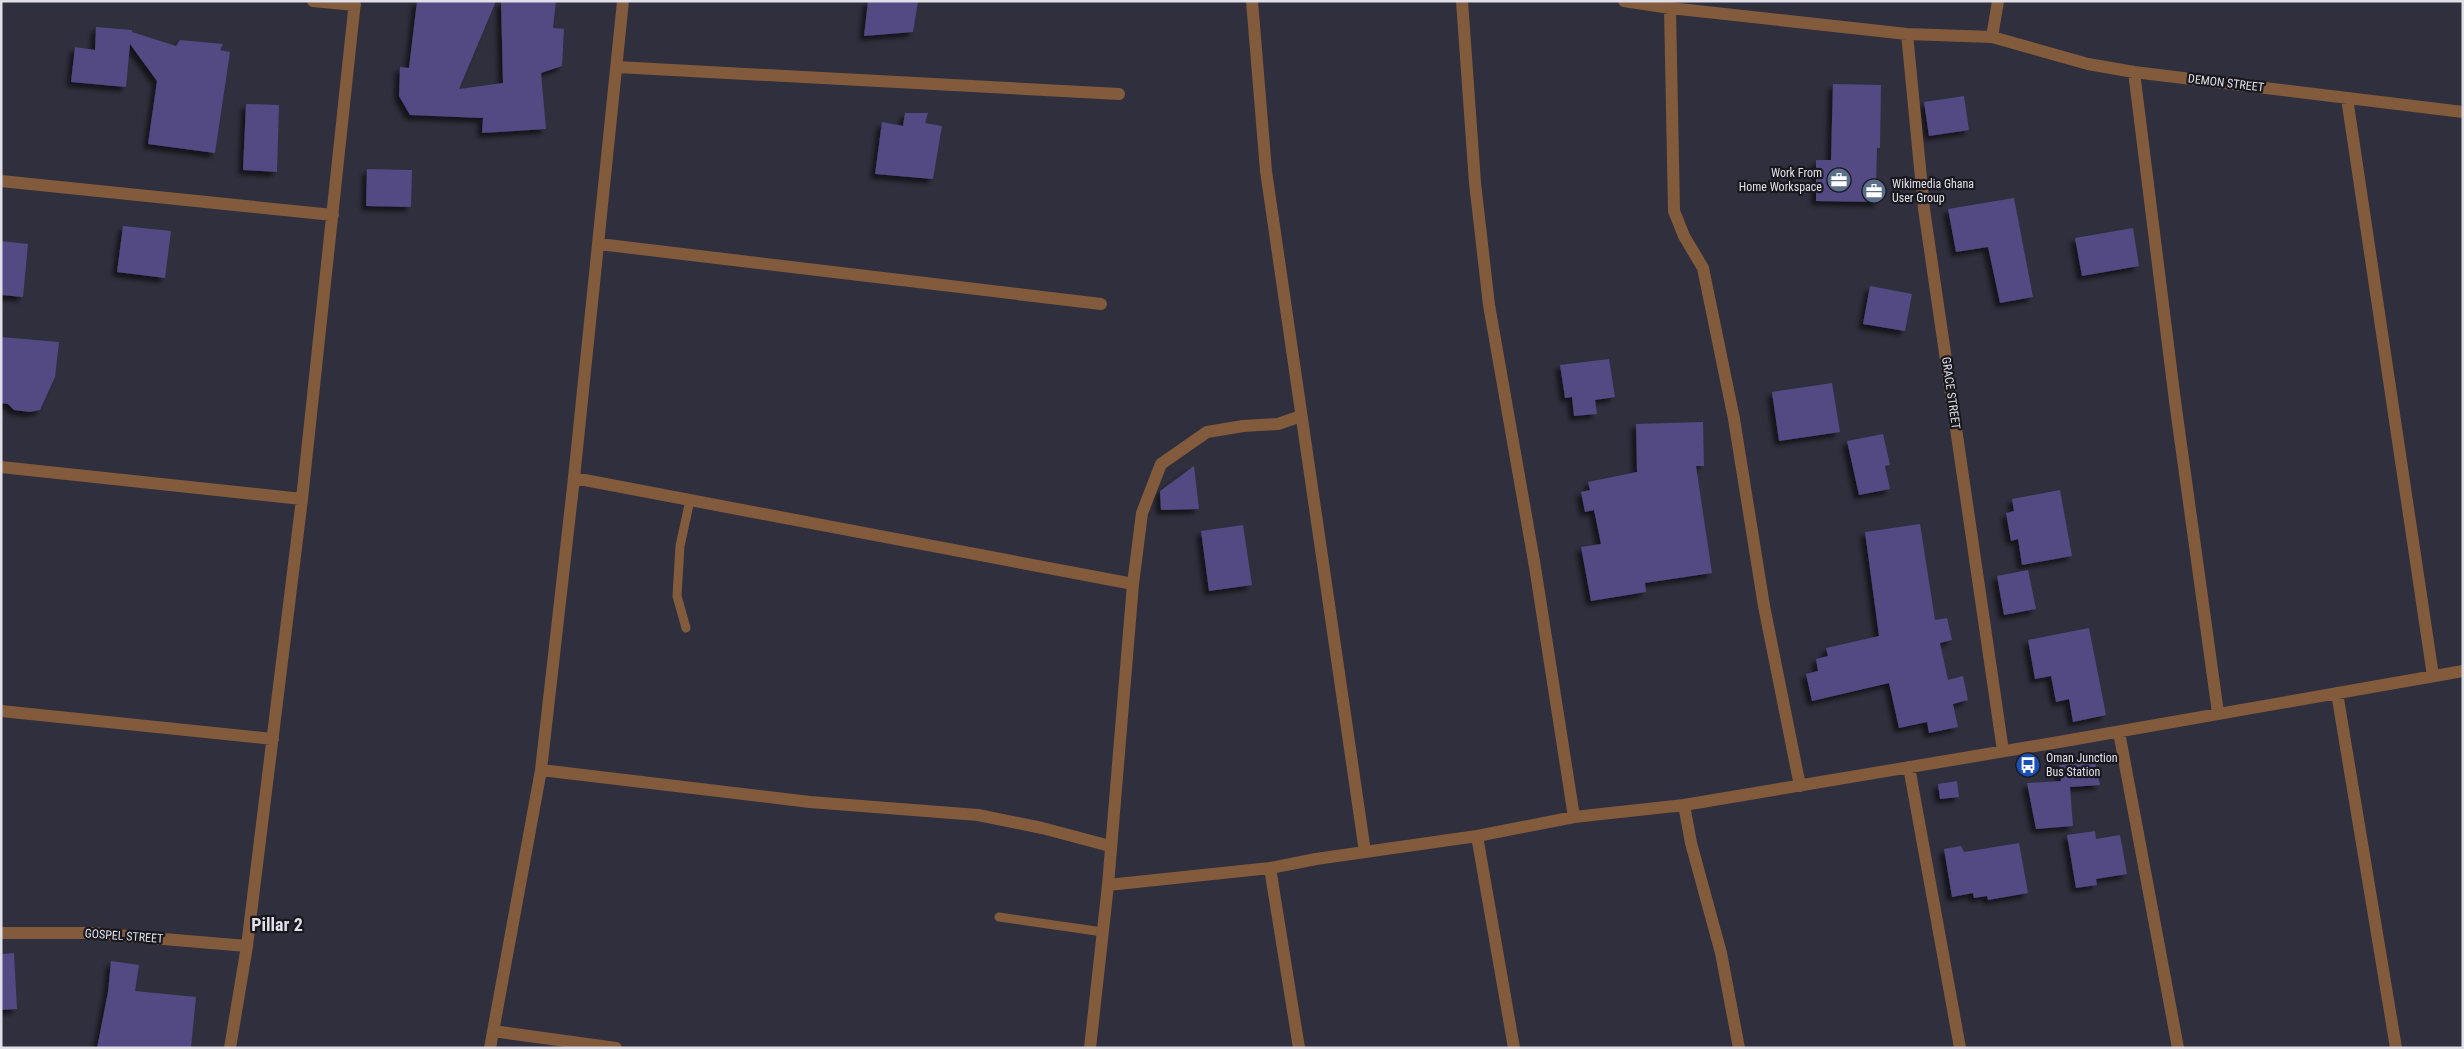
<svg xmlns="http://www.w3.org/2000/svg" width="2464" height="1049" font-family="'Roboto Condensed',sans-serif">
<defs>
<filter id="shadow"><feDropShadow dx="-4.5" dy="4.5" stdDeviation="2.5" flood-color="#0009"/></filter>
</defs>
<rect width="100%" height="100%" fill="#302f3d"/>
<path fill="#524983" filter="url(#shadow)" d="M417,1H496L459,89L503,83L501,1H556L553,28L564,29L562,66L541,73L546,129L482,133L483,118L410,115L399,96L400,67L409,68Z
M868,1H918L913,32L864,36Z
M96,27L132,30V32L176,46L180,40L223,44L220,50L230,52L215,153L148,144L157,81L130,44L126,87L71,82L75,47L95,50Z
M1833,84L1881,85L1880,148H1877L1876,185H1879V202L1816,201V160H1831Z
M1964,96L1969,130L1929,136L1924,102Z
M246,104L279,105L277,172L243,170Z
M905,113H928L925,123L942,126L933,179L875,174L882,122L903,126Z
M367,169L412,170L411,207L366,206Z
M2014,198L2033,297L2000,303L1988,247L1956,252L1948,209Z
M123,226L171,231L165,278L117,272Z
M2133,228L2139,266L2082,276L2075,238Z
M1,241L28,244L23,297L1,295Z
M1870,286L1912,294L1905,331L1863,324Z
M1,337L59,342L55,377L40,410L30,412L14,410L8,404L1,403Z
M1609,359L1615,397L1595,400L1597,414L1574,416L1572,397L1565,398L1560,365Z
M1832,383L1840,432L1779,441L1772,392Z
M1703,422L1704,466H1696L1712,573L1645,583L1646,592L1591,601L1581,547L1601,544L1594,510L1585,512L1581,492L1590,490L1588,482L1637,472L1636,424Z
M1883,434L1890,465L1885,466L1890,489L1859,495L1847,441Z
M1194,466L1199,509L1161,510L1160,491Z
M2060,490L2072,556L2022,565L2018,539L2011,541L2006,513L2014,511L2012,499Z
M1920,524L1935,620L1947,618L1952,640L1940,643L1948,680L1963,676L1968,700L1953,704L1958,727L1929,733L1927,722L1899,728L1889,683L1812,701L1806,674L1818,671L1816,659L1828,656L1826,648L1879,636L1865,532Z
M1243,525L1252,585L1209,591L1201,531Z
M2028,570L2036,609L2004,615L1997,576Z
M2089,628L2106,715L2073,722L2069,699L2056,702L2051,676L2035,679L2028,640Z
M2095,762L2100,785L2070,787L2073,826L2036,829L2027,783L2061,781L2059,765Z
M1957,781L1959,797L1940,799L1938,784Z
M2095,831L2096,839L2120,835L2127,874L2096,879L2097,885L2076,888L2067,835Z
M2019,843L2028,893L1988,900L1987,896L1974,898L1973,893L1952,897L1944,849L1961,846L1964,852Z
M14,953L17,1009L1,1010V954Z
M111,961L139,965L135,991L196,997L191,1048H97L108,992Z"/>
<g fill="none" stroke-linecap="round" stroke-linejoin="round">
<path stroke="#825b3c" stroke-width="9" d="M686,628L677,596L680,546L690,500
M999,917L1103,932"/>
<path stroke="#825b3c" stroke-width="12" d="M313,1L355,5
M1252,1L1266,171L1365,852
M1462,1L1475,183L1489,305L1535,567L1574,817
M1624,1L1670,8L1907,34L1992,37L2088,64L2134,72L2463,112
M1670,8L1674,211L1684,236L1703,268L1734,419L1764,606L1800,786
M1907,34L1924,209L2003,751
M1992,37L1998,1
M617,67L1119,94
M2134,72L2175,401L2218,713
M2347,98L2433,676
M1,181L333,215
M599,244L1101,304
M1,467L302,499
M574,478L1133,584
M2337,693L2396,1048
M1,711L273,739
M2119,732L2178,1048
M1909,767L1960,1048
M541,770L810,802L978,815L1042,828L1110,846
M1684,805L1691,843L1721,953L1739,1048
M1477,836L1514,1048
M1270,868L1299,1048
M1108,885L1270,868L1316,859L1477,836L1574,817L1684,805L2059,742L2463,671
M1,933H92L247,946
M493,1031L616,1048
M230,1048L247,946L302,499L355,1
M490,1048L541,770L574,478L623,1
M1090,1048L1108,885L1133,584L1142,513L1161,464L1207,432L1243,426L1278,424L1301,416"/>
</g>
<defs>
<symbol id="office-disc" viewBox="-11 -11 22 22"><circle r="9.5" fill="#5c6f8a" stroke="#18181e"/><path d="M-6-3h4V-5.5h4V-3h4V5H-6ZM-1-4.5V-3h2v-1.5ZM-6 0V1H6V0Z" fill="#fff"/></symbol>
<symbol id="bus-disc" viewBox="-11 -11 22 22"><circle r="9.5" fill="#1a4fb4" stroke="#18181e"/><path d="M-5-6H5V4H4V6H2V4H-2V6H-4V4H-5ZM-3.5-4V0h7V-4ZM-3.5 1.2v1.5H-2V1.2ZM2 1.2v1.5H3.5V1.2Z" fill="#fff"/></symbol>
</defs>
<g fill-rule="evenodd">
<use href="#office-disc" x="1825" y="166" width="28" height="28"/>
<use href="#office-disc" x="1860" y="177" width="28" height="28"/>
<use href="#bus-disc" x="2014" y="751" width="28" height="28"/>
</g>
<g text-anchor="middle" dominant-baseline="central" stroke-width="4.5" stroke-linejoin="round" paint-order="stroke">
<g font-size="12" fill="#e1e0e9" stroke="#18181e">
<text transform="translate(2226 83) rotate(7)">DEMON STREET</text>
<text transform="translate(1951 393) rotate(82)">GRACE STREET</text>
<text transform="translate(124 936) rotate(4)">GOSPEL STREET</text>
</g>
<g font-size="12" fill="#e1e0e9" stroke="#18181e" text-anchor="start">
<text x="1822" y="173" text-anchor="end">Work From<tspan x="1822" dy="14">Home Workspace</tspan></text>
<text x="1892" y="184">Wikimedia Ghana<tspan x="1892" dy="14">User Group</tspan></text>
<text x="2046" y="758">Oman Junction<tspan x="2046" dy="14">Bus Station</tspan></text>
</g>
<g font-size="18" font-weight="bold" fill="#e1e0e9" stroke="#18181e">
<text x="277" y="924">Pillar 2</text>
</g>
</g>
<rect width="2464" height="1049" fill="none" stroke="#e1e0e9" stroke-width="5"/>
</svg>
